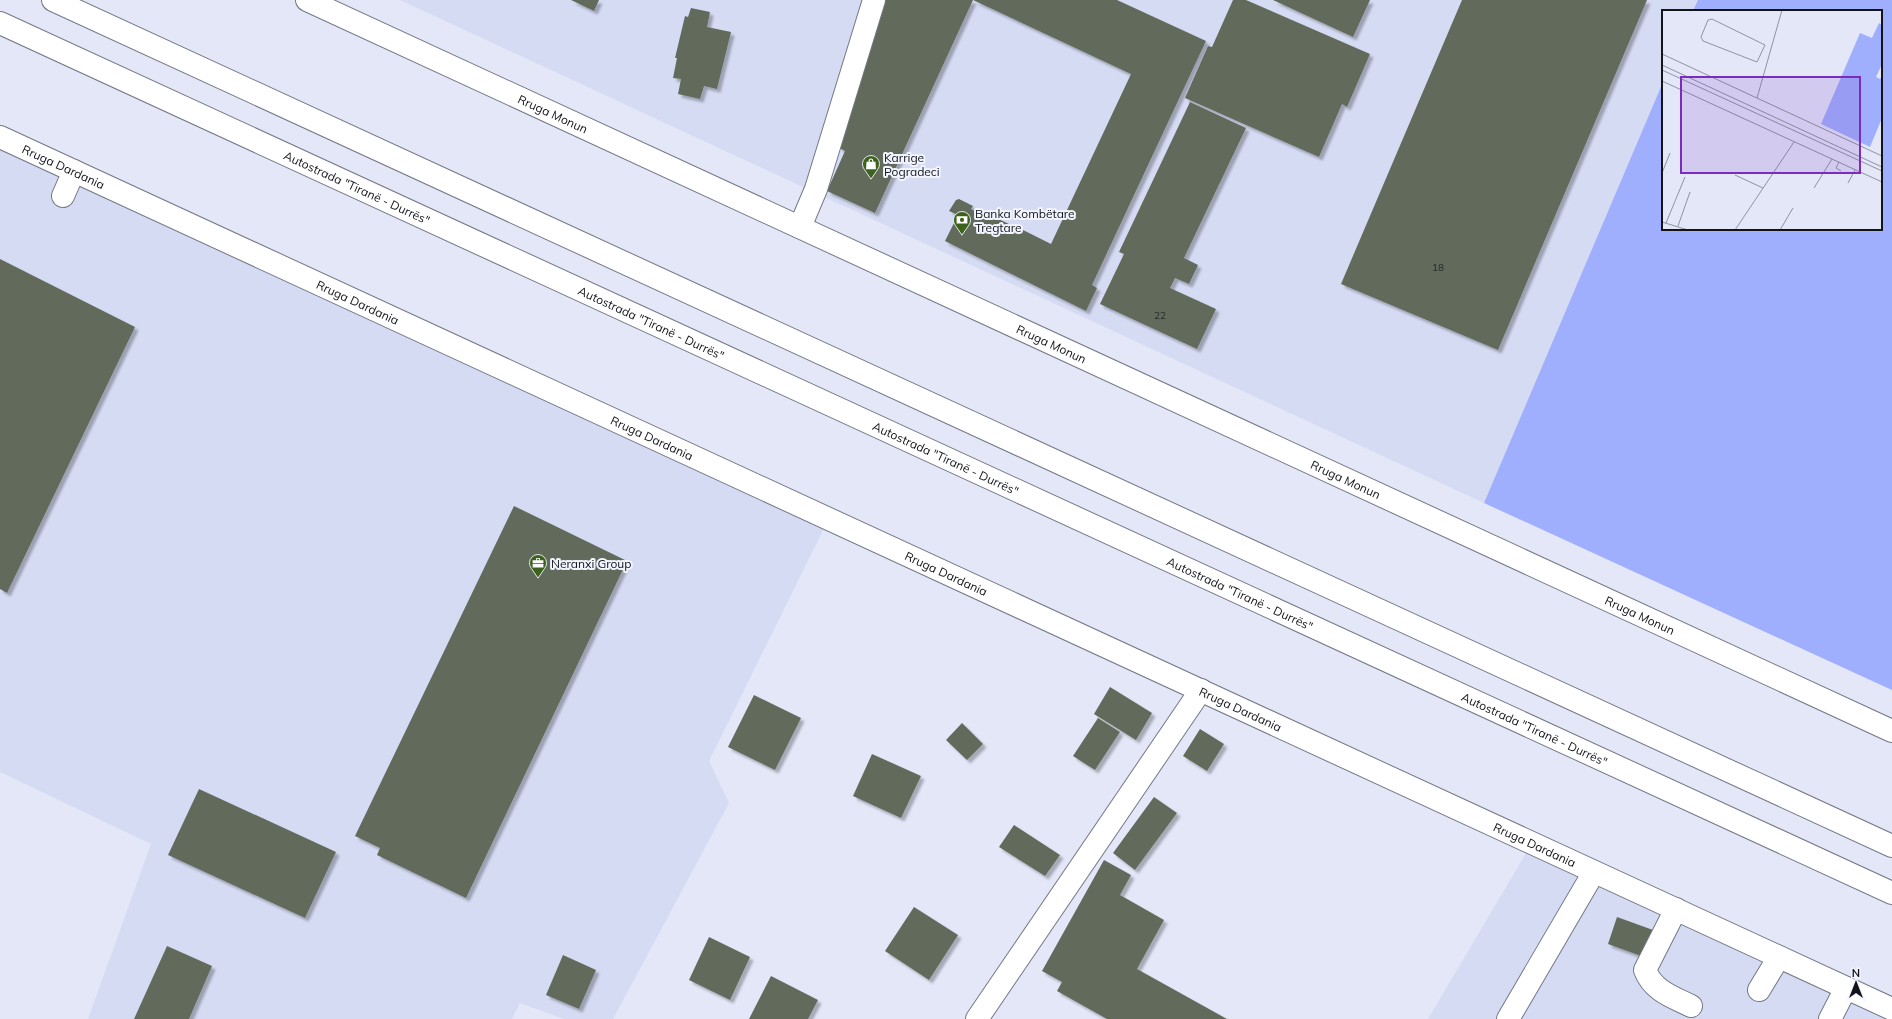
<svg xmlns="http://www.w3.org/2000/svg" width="1892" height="1019" font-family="Mulish,sans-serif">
<defs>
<filter id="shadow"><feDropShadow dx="3.5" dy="3.5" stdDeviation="1" flood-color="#0004"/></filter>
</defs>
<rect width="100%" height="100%" fill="#e3e7f8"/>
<path fill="#d5dbf3" d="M400,0H1698L1693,11H1663V82L1484,503Z
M0,137L829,518L709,761L729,803L613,1019H564L520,1003L512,1019H88L151,844L0,772Z
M1532,843L1892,1019H1428Z"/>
<path fill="#9faffd" d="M1698,0H1892V690L1484,503L1663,82V229H1881V11H1693Z"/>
<path fill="#626a5c" filter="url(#shadow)" d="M571,0H599L594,11Z
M883,0H1117L1206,41L1092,285L1097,288L1086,311L945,241L958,215L949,211L956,200L959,199L973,206L971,209L978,213L980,210L1011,225L1010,227L1022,232L1023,230L1051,244L1131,74L973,0L875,213L827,191L845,151L839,148Z
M1233,0H1246L1370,54L1347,107L1342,104L1319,157L1185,98L1208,46L1212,47Z
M1273,0H1370L1353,37Z
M1462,0H1647L1498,350L1341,284Z
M691,8L710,12L707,27L731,32L717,89L704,86L700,99L678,94L681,79L673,78L677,58H675L685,16L688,17Z
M1190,102L1246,128L1184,258L1198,265L1189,284L1175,278L1170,288L1216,309L1197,349L1100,304L1124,254L1119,252Z
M0,259L135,327L7,593L0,589Z
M514,506L627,561L466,898L377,855L380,848L355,836Z
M1110,687L1152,713L1136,740L1094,714Z
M754,695L801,718L775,770L728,747Z
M1098,718L1120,732L1095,770L1073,756Z
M962,723L983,744L967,760L946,740Z
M1200,729L1224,744L1207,771L1183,756Z
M872,754L921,776L901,818L853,796Z
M199,789L336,852L305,918L168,855Z
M1154,797L1177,813L1135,870L1113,853Z
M1014,825L1060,855L1045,876L999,847Z
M1104,860L1131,875L1120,895L1164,920L1137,969L1227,1019H1107L1057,991L1062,982L1042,971Z
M914,907L958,935L929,980L885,951Z
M1617,917L1653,930L1644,957L1608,944Z
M709,937L750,957L730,1000L689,980Z
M167,946L212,966L189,1019H134Z
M563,955L596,970L579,1009L546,995Z
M771,976L818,1000L808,1019H749Z"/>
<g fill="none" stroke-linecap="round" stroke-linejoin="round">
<defs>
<path id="minor" d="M63,196L74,171
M800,227L816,189L874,0
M1676,909L1645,970C1653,991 1673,997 1691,1006
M1759,990L1779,957
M977,1019L1201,690
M1508,1019L1594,872
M1830,1019L1846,988"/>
<g id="major">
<path id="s1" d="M307,0L1892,731"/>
<path id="s2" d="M0,137L1892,1009"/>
</g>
<g id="highway">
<path d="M53,0L1892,846"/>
<path id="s3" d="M0,23L1892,893"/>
</g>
</defs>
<use href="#minor" stroke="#747886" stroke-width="24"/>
<use href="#major" stroke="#747886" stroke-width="24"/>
<use href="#highway" stroke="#747886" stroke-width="24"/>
<use href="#minor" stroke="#fff" stroke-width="22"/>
<use href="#major" stroke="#fff" stroke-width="22"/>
<use href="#highway" stroke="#fff" stroke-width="22"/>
</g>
<defs>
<symbol id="shop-pin" viewBox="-11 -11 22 30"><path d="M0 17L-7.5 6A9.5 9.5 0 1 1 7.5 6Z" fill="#3d621b" stroke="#f2f5ff"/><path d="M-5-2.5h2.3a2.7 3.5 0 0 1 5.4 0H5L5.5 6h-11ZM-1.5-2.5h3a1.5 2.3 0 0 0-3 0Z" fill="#fff"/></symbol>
<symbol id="bank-pin" viewBox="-11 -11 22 30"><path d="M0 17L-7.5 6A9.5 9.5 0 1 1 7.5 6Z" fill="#3d621b" stroke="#f2f5ff"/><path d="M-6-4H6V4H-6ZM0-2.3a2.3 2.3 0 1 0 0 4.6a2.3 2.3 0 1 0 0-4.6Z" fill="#fff"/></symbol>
<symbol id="office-pin" viewBox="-11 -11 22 30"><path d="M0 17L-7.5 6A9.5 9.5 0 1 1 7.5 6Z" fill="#3d621b" stroke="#f2f5ff"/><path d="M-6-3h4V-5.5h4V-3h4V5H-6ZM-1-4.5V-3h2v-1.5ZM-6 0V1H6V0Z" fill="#fff"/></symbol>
</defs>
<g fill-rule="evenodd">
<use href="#shop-pin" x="861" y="154" width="20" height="27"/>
<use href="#bank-pin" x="952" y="210" width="20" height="27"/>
<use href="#office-pin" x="528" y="553" width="20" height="27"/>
</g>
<g text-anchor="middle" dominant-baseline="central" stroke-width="4" stroke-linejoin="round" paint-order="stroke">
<g font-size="10" fill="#262a2a">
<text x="1438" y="267">18</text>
<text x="1160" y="315">22</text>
</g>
<g font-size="12" fill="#121419" stroke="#f2f5ff">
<text stroke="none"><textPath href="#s1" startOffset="271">Rruga Monun</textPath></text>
<text stroke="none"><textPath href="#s2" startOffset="70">Rruga Dardania</textPath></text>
<text stroke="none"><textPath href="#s3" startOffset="393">Autostrada "Tiranë - Durrës"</textPath></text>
<text stroke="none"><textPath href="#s2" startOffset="394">Rruga Dardania</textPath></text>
<text stroke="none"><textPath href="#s3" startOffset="717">Autostrada "Tiranë - Durrës"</textPath></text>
<text stroke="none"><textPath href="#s1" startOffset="820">Rruga Monun</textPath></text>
<text stroke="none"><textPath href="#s2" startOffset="718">Rruga Dardania</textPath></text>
<text stroke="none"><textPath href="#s3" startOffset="1041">Autostrada "Tiranë - Durrës"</textPath></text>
<text stroke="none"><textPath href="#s1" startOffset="1144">Rruga Monun</textPath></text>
<text stroke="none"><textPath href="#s2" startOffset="1042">Rruga Dardania</textPath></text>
<text stroke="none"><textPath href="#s3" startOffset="1365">Autostrada "Tiranë - Durrës"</textPath></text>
<text stroke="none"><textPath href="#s1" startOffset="1468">Rruga Monun</textPath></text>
<text stroke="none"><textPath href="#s2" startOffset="1366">Rruga Dardania</textPath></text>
<text stroke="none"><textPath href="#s3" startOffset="1689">Autostrada "Tiranë - Durrës"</textPath></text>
<text stroke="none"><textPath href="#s2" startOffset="1690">Rruga Dardania</textPath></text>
</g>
<g font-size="12" fill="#121419" stroke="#f2f5ff" text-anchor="start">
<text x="884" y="157">Karrige<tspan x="884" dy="14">Pogradeci</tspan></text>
<text x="975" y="213">Banka Kombëtare<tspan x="975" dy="14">Tregtare</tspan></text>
<text x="551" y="563">Neranxi Group</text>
</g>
</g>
<g transform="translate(1662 10)">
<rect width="220" height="220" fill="#e3e7f8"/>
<path d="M217,13L220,15V54L214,67L218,69L220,66V108L208,137L159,114L198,23L210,28Z" fill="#9faffd"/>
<path fill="none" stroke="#8f939f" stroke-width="1" d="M50,9L103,35L95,52L41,31L39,27L46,10ZM0,44L220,146M0,55L220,157M0,60L220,161M0,71L220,172M95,88L120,0M177,152L174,158L179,161M0,163L8,143M73,165L101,178M186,173L193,160M152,178L170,149M0,212L26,220M4,213L23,167M16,216L28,182M73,220L132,132M118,220L131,198"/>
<path fill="#7b2cbf" fill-opacity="0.15" stroke="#7b2cbf" stroke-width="2" d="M19,67H198V163H19Z"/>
<rect width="220" height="220" fill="none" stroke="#121419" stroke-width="2"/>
</g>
<g transform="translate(1856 983)" stroke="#f2f5ff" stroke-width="3" paint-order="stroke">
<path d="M0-3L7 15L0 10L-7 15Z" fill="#121419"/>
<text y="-6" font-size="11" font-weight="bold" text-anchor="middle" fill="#121419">N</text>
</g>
</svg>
